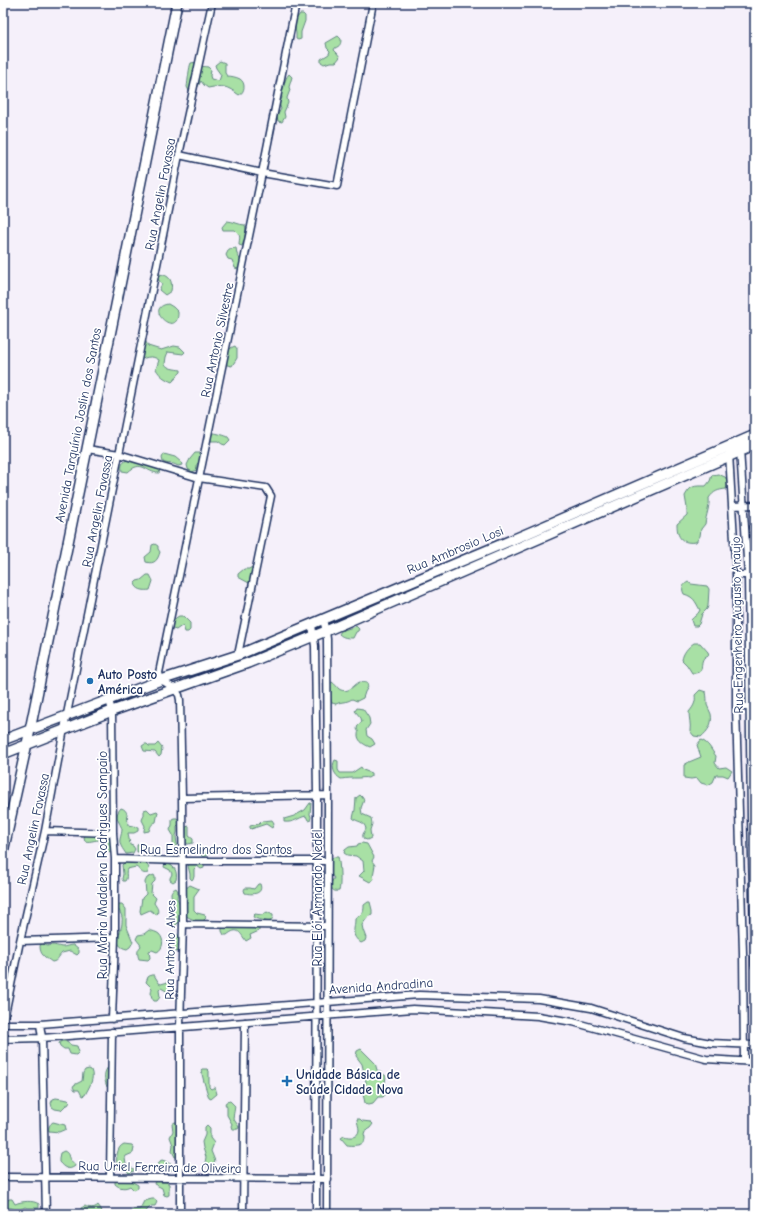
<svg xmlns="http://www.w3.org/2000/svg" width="758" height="1217" font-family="'Comic Neue',sans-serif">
<rect width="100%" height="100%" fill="#f5f0fa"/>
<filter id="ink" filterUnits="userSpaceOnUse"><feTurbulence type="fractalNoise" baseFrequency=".025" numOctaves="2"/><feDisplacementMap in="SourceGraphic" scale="8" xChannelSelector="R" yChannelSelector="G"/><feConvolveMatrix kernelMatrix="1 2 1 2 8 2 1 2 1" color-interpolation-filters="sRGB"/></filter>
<g filter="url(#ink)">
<path fill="#a8e0a5" stroke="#628882" d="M300,14H303L305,16V21L301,32V39L298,40L296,39V33L294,22Z
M338,36L341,39C341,44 340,46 335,48L334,50L337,53L340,57L336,62H330L324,64L321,62V59L329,54L330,51L327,48L326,43Z
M220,61L225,63V73L227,76C231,76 236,77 240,79C246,83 245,92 239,95C227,86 223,85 208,88L204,85L201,81L196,90L193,92L189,91L187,87C188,81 189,67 191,63L197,62L200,66L208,67L211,70L210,76L211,79L219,81L221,75L216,68L215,65Z
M289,74L292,77L289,87L290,90L287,98L288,103L284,112L285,117L282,122L278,121L277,116L281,109L279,103L282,98L281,92C286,85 283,81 289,74Z
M227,221C233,221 239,225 245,225C247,230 244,241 242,246L239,245C239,238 242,236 235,230H223L222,227Z
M236,248L237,254L242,263L241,267L238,269L235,268L232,260L228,259L226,255L229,249Z
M159,274C170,275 173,281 171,291L165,295L159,290L162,284L156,277Z
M168,304L173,307L178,312C179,340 142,308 168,304Z
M141,340H145L148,346L161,350L174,346L180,347L185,352L183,354L168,352L166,357L165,364C168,369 175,369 181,370V372C177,375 176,379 172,382C165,379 160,376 156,369L159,360C151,354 144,358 136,362Z
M235,346L237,349V358L232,366L227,365C225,357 226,349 235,346Z
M214,433C216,433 227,436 228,437L230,440L225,445L222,444L218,441H211C210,436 211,435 214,433Z
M195,453H199L200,456V461L197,464V470L192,472L188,469L187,465L190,459Z
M164,454L175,457L181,462L182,465L178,466C172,462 168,465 163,462L162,458Z
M127,460H132L159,467L160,470L159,473C146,473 142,459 128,472L122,471C121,465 122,463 127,460Z
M718,474L725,477L729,483L726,489C718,490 714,491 709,498C710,507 706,515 705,524L701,529L700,536L696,542C682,544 677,538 677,524L687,515V508L685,496C691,485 694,486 706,486L710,481L712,475Z
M155,544L158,546V549L160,552C158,559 155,565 146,562L145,557L151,552L152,545Z
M755,549V584L751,580L749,553L753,550Z
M252,567H254L252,582L249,583L238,577V574L244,569H249Z
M147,575H150L153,581L150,590C144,591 136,590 135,583L137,581L141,580Z
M688,582L691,584L707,586L709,589L708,606L707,609L702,614L699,624L697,626H693L691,620C694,616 698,615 700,610C695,601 694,597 684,594C681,588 683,585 688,582Z
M179,616H183L190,623V630L188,632H185L183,625L176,630L173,629C171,623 173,619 179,616Z
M356,626L359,629L358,631L356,632L353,638C348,638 343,638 339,634L341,631Z
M694,643H700L708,652L709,655C695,659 709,674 692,673L687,665L682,660C683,653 688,647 694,643Z
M332,682C335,684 337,687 339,689C349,695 355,683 360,682C362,682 365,683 367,683L368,687L365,692L363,698L357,701L352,699C346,703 342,701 336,704L332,703L328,690V684Z
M700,690L706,692C707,696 707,701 707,705C708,708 710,711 711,714C713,724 708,731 701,737L694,736L690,731C691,724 689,719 689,712C694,706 696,702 695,695Z
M357,708L363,709L369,718L370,724L366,730L367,736L372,739L375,744L370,747C365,745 359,742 358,736C358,729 360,735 357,729L358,725L362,722L361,718L355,711Z
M701,740C710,744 710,749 716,756L715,763L719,768L726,767L732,771L728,777L723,775H716L713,782L708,785L701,783L697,778L691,779L684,778V765L689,762L701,757L697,745Z
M158,743L162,748L161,755L159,757L155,752L144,751L142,746L145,744H147L149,746H155Z
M335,760L338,761V770L340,773H352L361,767L363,770L371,773V776L368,778C364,777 362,778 358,778C352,778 347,778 341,779C334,775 331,767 335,760Z
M360,795L362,797L364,800L361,808L362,814L371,818L372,824L370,830L371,838L367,840L364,839C361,835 364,833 366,829C364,820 358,823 353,818L355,810L356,798Z
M310,803H311L310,814L311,817L310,821L308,820L306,816C297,818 295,823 284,822V819L294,816L305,810Z
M121,808C129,810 127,818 128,825L138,827V831L134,833H128L130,845L133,846L135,849L133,853L126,854C123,849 119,845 120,839C121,835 122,832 122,829C119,820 113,817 121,808Z
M147,809L151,813L157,811L158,812L156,822C151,824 151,826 149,831L144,832V830L145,826L142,820L144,815V810Z
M174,818H177L179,821V824L177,826V832L176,836L177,845L174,847L173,846V835L170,830L172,825V819Z
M272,820L274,823L272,828L266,824L251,829L250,828V826L259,824L262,821Z
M189,826V836L193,839V843L188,844L185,842L184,837L186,834V827Z
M101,834L111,838L112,850L109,852L107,850L104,841C97,838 91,843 85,841L84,837L86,835Z
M362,843L367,844L374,857L372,861L375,865L373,876L374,879L370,882L359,876L364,871L363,861L356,856L347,855L344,853L345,850L349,847L357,846L358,844Z
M139,844C146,845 151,849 158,849L160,852C156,859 150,855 146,851L137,852V845Z
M207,849L209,851V854L206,856H202L198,852L199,850Z
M334,857H338C340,862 341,886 339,891C335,892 333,891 331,887V883L334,878L330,873V859Z
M129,862L146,863L149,868L148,873C141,875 141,870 136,867L127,869C125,873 128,877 125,881H123L122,879L123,874L122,865L124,863Z
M192,862L201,863L204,864V868L201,869L197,866L194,869V877L192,880L190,878V874L188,866Z
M165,863C174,865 178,871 176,880L173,882L170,880V878L172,874L170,870L164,867Z
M154,875L155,877V881L152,884L151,893L156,898L154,903C157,908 159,909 157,915L150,910L141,914L140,911L142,898L146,894L145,882L147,878Z
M258,884H260C264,894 252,895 245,893L244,890L245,888H250L254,889Z
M190,885L199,889L194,896V910L197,913L205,915L206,918C201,925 192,919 186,916L185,908L188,899L185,894V889Z
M176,888L178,891L177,898L181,907L178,923L175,926L173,925C170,920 173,909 173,902C172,899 171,896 171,893C172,889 173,890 176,888Z
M368,902H370L372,910V915L367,918L362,925L363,930L366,938L365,941L361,943C350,935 355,930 355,919C362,913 364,915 364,905Z
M119,904H122L126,909V925L133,942L130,947L127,949C111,946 122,932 122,922C123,916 120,912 117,907Z
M267,912L273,915V917L271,921L269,922L254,918L253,916L255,914L262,915Z
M223,927H256L259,929V931L250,935L251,938L246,941C240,933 238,926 227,935H224L222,931V928Z
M149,930C152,931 157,932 159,934C165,940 163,949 157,952L152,950L149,951L150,958L148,960L139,959C137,954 137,950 141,946L140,944L136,939L138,935L144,934Z
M174,935H178L180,938L181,942L178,944L179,951L176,952H174L172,950C173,945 171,942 171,937Z
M41,944H44L47,946C54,944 56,946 62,947C65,947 69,945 73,945L79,950V953L77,955L70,951L62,953C58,957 58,961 52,962C45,957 40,955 40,946Z
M151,975H154L159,983L161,984L168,982L172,985L173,988L171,991L168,992L161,988L159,990L160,997L157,1001H154C150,996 151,993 152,988L146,982L148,977Z
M62,1041H65L71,1045L77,1046L79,1052L76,1055L70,1054L68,1049H64L60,1046L59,1043Z
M361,1049L375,1063L377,1070L386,1076L385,1083L387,1088V1093L383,1097H378L373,1103L369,1104L365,1103L363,1094L366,1082L362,1064L356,1056L357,1051Z
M109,1066L110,1087H107C104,1079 103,1072 109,1066Z
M89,1069L91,1070C95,1079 89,1087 85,1095L82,1096L79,1090H75L73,1087L74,1085L82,1081L83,1073L85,1070Z
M202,1069H207L209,1071V1087L211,1089L215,1087L217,1094L211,1099L209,1098L204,1082L201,1070Z
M56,1098L68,1100L70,1102L68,1105H66L61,1110L55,1109L52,1107L51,1103L53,1099Z
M230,1101L235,1106L233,1118L239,1127L238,1129H232L231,1126L232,1124L227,1115V1107L225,1104L226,1102Z
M357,1119H360L362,1121L371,1122L373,1124L370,1128L365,1131L364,1134C369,1146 354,1146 347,1145L341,1138L344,1136C350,1138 358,1138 359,1130C359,1127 357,1122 357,1119Z
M53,1122L65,1125L66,1129L59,1132L49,1131C48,1127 50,1124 53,1122Z
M175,1122H177L179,1128L176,1134L178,1137V1157H175L172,1151L173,1145L170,1137L173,1131L172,1124Z
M207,1125L210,1128V1138L214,1143L211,1151L215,1161L211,1166L208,1167L205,1163L206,1157L203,1148L202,1142L205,1135V1127Z
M124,1144L132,1145L134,1148L133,1153L126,1156L125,1158L126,1165L134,1169V1171L129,1173L126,1170L117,1168C116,1160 116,1147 124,1144Z
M64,1151C69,1153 68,1156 70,1160C72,1162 74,1162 75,1166C69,1171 64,1168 59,1162V1158L60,1153Z
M162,1160L165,1161L168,1163L174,1165L175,1167L174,1169L165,1172L162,1171L158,1165L160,1161Z
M115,1180H129L138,1185V1188L134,1190L130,1186C125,1189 119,1188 115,1184Z
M155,1180L162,1182H166L169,1184V1195L167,1196L164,1195L162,1188L154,1184Z
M9,1199H12L15,1204C22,1201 33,1200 39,1204V1208H27L25,1207L18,1211L11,1208L3,1207V1200L7,1201Z
M152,1199H155L157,1202L155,1206H151L147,1210L145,1214H129L132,1210L140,1209L144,1201Z
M98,1205L101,1209L102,1212L99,1214H82L81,1211V1208L85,1206C89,1208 94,1209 98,1205Z"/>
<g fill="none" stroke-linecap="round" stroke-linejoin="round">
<defs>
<path id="street" d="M179,155L262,173L337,186L373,3
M87,449L119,454L199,478L266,488L271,496L238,655
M740,449L748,575L751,817L755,966
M729,453L736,575V707L743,953L744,1061
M732,506L755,505
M736,575H755
M323,620L326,631L327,639L328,795L327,1214
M312,625L315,646L317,795L316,1214
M109,700L112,711L113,833L115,859V938L112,1019
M736,707H755
M182,798L328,795
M45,831L113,833
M115,859L182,861H328
M183,924L327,926
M20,941L115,938
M3,1024L20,941L45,831L64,729L179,155L212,3
M3,1024H40L419,995L539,999L591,1008L684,1038L711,1043L755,1045
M40,1024L42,1038L46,1214
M3,1039L42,1038L413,1009L538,1016L573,1022L706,1059L755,1062
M3,1177L328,1179
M110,1177L112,1032
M180,1214V1026L183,924L182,798L180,700L179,695L174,688L161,680L159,673L262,173L296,3
M243,1214L245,1022"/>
<path id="secondary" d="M3,740L161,680L238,655L526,534L755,435
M3,754L112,711L248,663L326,631L755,445
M3,852L30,730L87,449L177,3"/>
</defs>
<use href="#street" stroke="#1b2f5e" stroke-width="9"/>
<use href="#secondary" stroke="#1b2f5e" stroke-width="12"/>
<use href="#street" stroke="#fff" stroke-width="6"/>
<use href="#secondary" stroke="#fff" stroke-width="9"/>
</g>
</g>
<g fill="#1f6fb2" stroke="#fff" stroke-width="1.5">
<circle cx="90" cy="681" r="4"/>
<path d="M285 1075h4v4h4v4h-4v4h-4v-4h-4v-4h4z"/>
</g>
<g text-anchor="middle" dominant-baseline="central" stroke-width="3.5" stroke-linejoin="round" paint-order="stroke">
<g font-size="13" fill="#1b2f5e" stroke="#fff">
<text transform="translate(160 194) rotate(-79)">Rua Angelin Favassa</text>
<text transform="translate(217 340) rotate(-78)">Rua Antonio Silvestre</text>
<text transform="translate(78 425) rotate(-79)">Avenida Tarquínio Joslin dos Santos</text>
<text transform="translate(97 511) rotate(-79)">Rua Angelin Favassa</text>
<text transform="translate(455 550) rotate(-23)">Rua Ambrosio Losi</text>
<text transform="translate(737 625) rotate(-91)">Rua Engenheiro Augusto Araujo</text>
<text transform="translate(33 829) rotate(-78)">Rua Angelin Favassa</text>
<text x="216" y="849">Rua Esmelindro dos Santos</text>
<text transform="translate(102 865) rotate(-90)">Rua Maria Madalena Rodrigues Sampaio</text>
<text transform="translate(317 898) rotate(-90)">Rua Elói Armando Nedel</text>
<text transform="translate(170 950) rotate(-89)">Rua Antonio Alves</text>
<text transform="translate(381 986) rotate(-4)">Avenida Andradina</text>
<text transform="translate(160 1167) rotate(1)">Rua Uriel Ferreira de Oliveira</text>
</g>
<g font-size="13" font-weight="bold" fill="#1b2f5e" stroke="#fff" text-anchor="start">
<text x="98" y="674">Auto Posto<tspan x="98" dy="15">América</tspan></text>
<text x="296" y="1074">Unidade Básica de<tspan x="296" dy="15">Saúde Cidade Nova</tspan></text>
</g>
</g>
<rect width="758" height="1217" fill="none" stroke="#fff" stroke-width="16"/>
<rect x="8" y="8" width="742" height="1201" fill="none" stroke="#1b2f5e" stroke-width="1.5" filter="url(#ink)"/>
</svg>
